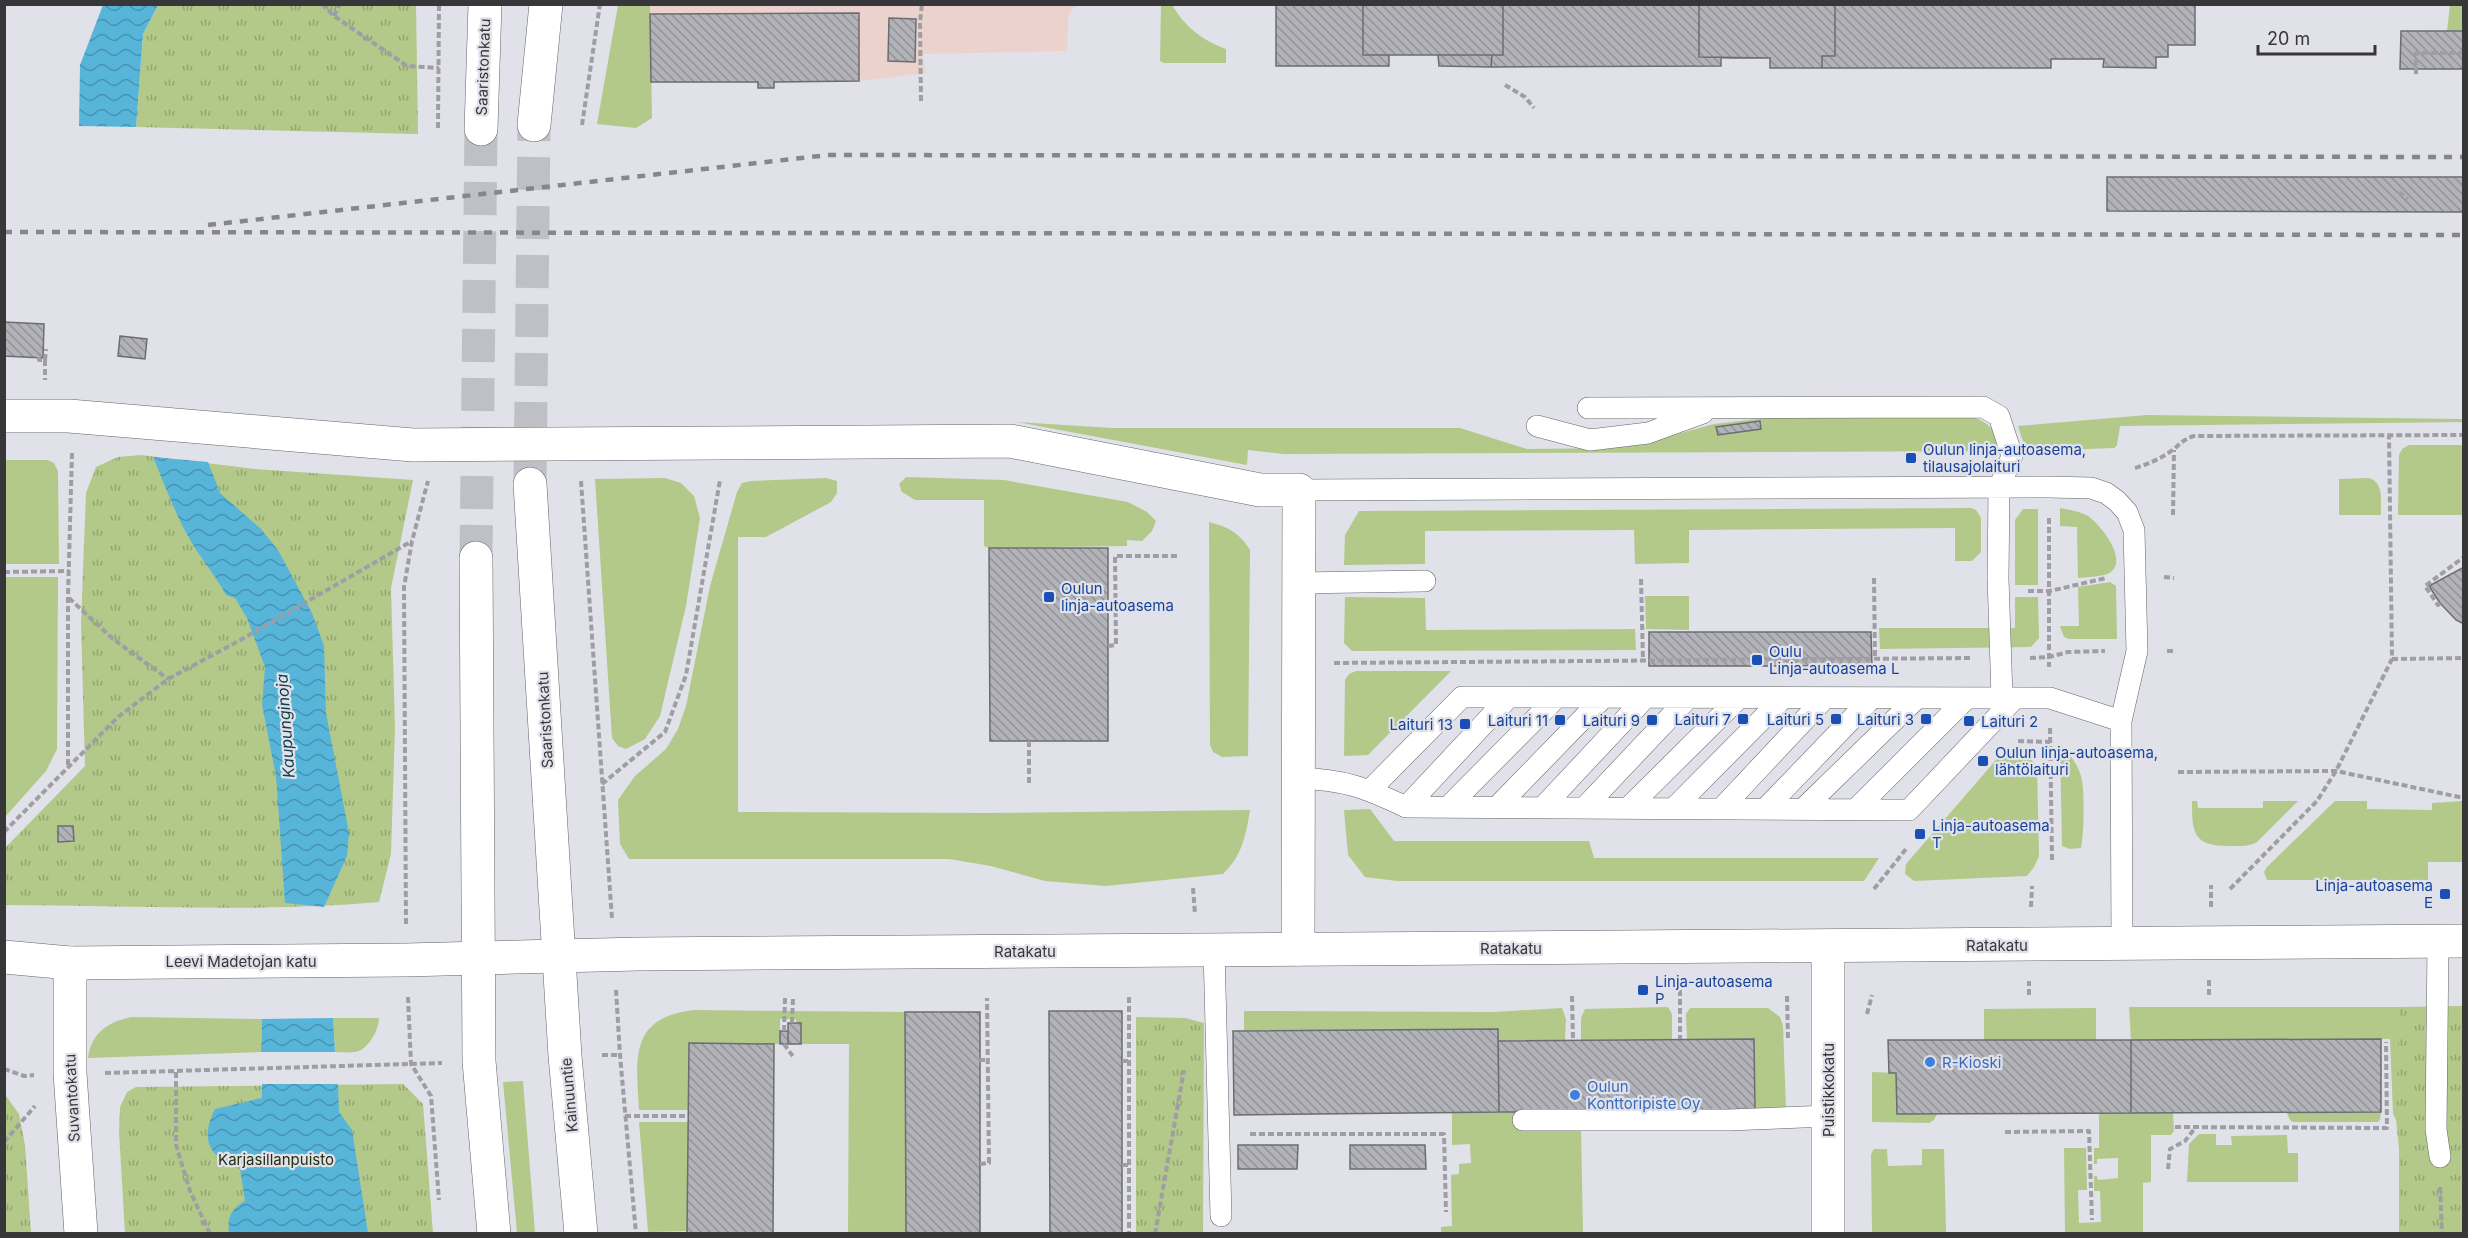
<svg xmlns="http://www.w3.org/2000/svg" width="2468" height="1238" font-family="Inter,sans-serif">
<defs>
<pattern id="park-tufts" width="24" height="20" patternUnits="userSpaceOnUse" patternTransform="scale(1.5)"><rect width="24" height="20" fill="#b2c989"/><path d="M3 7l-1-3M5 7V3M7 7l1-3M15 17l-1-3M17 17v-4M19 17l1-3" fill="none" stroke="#92a471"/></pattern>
<pattern id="water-waves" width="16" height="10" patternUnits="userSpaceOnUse" patternTransform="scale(1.5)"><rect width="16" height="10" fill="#56b5d9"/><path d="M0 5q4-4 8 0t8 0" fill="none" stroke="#4894b1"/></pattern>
<pattern id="building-back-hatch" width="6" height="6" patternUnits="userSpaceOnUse" patternTransform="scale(1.5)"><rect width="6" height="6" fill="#b2b2b9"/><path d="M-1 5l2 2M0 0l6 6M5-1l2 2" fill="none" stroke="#929297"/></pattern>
</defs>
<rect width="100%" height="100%" fill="#e1e1e9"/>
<path fill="#ecd2cc" d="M650,5H1077L1072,9L1068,19L1067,51L922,54L926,73L859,81L775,82L774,88H758V82H651Z"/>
<path fill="#b2c989" d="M618,5H650L652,118L636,128L597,124Z
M1161,5H1172C1185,27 1202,40 1226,49V63H1164L1160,61Z
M2450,5H2463V31H2447Z
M2147,415L2463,419L2464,422L2120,426L2117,445L2114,448L2035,451C2022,447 2022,437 2018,426Z
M1782,416L1972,417C1990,423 1995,430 2001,447L1998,451L1284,454L1248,450L1247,465L1017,422L1112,428H1460L1527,449L1615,448L1641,444L1714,424Z
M2409,445H2461L2463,447V515H2398L2399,455L2402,449Z
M5,460H48L54,463L58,471L59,564H5Z
M906,477L1004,480L1128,502L1147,512L1156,521L1152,531L1142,541L1127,540V546L989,548L984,546V500H915L902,492L899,484Z
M665,478L681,483L694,496L700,518L686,606L660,716L645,739L626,749L618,746L612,738L595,479Z
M826,478L837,481V493L831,502L766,537H738V812L985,813L1250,810C1246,835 1242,856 1223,874L1106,886L1045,881L991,866L949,859H629L620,844L618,800L635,776L666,749L678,729L686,706L710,586L737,492L742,483L751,481Z
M2369,478C2385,483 2380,502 2381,515H2339V479Z
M1971,508L1976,510L1981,518V552L1972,561H1955V528L1689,530V563L1635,564L1634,530L1425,531V564L1344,565L1345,535L1359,511Z
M2060,508C2070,510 2079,511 2088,516C2100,524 2128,559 2111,572C2103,577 2088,577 2078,578L2077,527L2060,526Z
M2023,509H2038V585H2015V520Z
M1209,522C1228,527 1240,533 1250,550L1248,756L1222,757L1213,752L1210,745Z
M5,577H58L57,749L46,771L5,817Z
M2110,582L2116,586L2117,639H2069L2064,637L2060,626H2079L2078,587Z
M1645,596H1689V630L1646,629Z
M1345,597L1425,598L1426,630L1635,629L1636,650L1352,651L1344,643Z
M2015,597H2038L2039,638L2031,647L1880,649L1879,628H2015Z
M1356,671H1451L1368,755L1344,756L1345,680L1349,674Z
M2060,744C2069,753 2077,763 2081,776C2085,792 2084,832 2081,848L2070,849L2062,846Z
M2008,751L2024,752L2037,766L2039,856L2034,867L2027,876L1914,881L1905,874L1906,864L1996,760Z
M2192,801H2197L2198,808H2263V801H2298L2257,842C2248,847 2239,846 2229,846C2193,846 2192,833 2192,801Z
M2335,801H2367V809L2432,810V803L2463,801V862H2428V880H2267L2264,872L2267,867Z
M1370,809L1394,841H1589L1594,858H1879L1864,881H1397L1365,877L1348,855L1344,810Z
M1668,1007L1672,1014V1039L1581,1040V1018L1585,1009Z
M2129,1007H2417V1102L2396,1120L2393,1114L2390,1039L2131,1040Z
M1562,1008L1566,1019L1565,1040L1498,1041V1029L1244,1031V1011L1493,1012Z
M1690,1008H1768L1780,1017L1783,1026L1786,1109L1755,1111L1754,1039H1687L1686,1014Z
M2096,1008V1040H1984V1009Z
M695,1010L905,1012L906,1233H848L849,1044H801V1024L796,1023V1019H780V1044L689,1043L688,1110H639C636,1058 629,1017 695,1010Z
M132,1017L262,1019L261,1052L88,1058C91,1033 109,1021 132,1017Z
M333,1018H379C379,1030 368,1050 355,1052C349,1053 342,1052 335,1052Z
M1872,1072L1896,1073L1937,1114L1934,1120L1929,1123L1872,1122Z
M523,1081L535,1233H517L503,1082Z
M1518,1112L1581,1128L1583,1233L1441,1234V1227L1452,1226L1451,1175L1459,1174V1164L1471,1163L1470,1144L1452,1145V1113Z
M2381,1112L2380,1120L2378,1122H2293L2290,1120L2287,1113Z
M2099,1113H2173L2174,1131L2171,1135H2151V1182L2143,1183V1233H2065L2064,1148H2086L2087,1190H2078L2079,1223L2101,1222L2100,1191H2094V1176H2097L2098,1180L2118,1178V1158L2097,1159V1164H2094V1148H2099Z
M639,1122H688V1231L648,1232Z
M2199,1134H2216V1145H2232L2231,1136L2287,1135L2288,1153H2298V1182H2187L2189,1144Z
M1874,1149H1887L1888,1166L1922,1165V1149H1944L1946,1233H1872L1871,1154Z"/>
<path fill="url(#park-tufts)" d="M158,5H416L418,134L136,127L143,34Z
M141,455L255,469L413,480L391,588L395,727L391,854L379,902C255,913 129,905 5,905V848L85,766L81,623L86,493L96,467L118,457Z
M2463,1006V1233L2399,1234V1148L2396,1120L2399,1007Z
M1136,1017L1185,1018L1204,1023L1203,1233H1136Z
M403,1084L423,1104L433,1233H125L119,1132L120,1107L127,1092L136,1087Z
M4,1093L19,1114L25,1145L31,1233H5Z"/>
<path fill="url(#water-waves)" d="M103,5H158L143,34L136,127L79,126L80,65Z
M153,457L208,462L220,493L261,529L278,550L312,613L324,646L326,713L349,833L347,856L324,907L285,903L276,776L262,705L265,667L247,618L235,598L226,595C215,574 199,557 188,536C174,511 164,483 153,457Z
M333,1018L335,1052H261L262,1019Z
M262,1084H338L339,1112L352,1130L368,1233H229C227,1217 231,1209 245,1201L240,1169C210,1157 199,1141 215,1109L262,1098Z"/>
<path fill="url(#building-back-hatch)" stroke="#6c6c73" stroke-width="1.5" d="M1276,4H1503V55H1492L1491,67L1439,66L1438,55H1389V66H1276Z
M1363,4H1503V55H1363Z
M1503,4H1835V56H1822V68H1770V58H1721V66L1491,67L1492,55H1503Z
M1699,4H1835V56H1822V68H1770V58L1699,57Z
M1835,4H2195V45H2168V57H2156V68L2103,67L2104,59H2051V68H1822V56H1835Z
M859,13V81L774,82V88H758V82H651L650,14Z
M889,18L916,19L915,62L888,61Z
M2401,31H2464V69H2400Z
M2107,177H2464V212L2107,211Z
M4,322L44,324L43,358L4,356Z
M120,336L147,339L145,359L118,356Z
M1760,421L1761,429L1718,435L1716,427Z
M989,548H1108V741H990Z
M2464,567V624L2456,620L2440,603L2429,586Z
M1649,632H1871L1872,666H1649Z
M58,826H73L74,841L58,842Z
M1049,1011H1122V1234H1050Z
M905,1012H980V1234H906Z
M788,1023H801V1044H788Z
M1498,1029L1499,1112L1234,1115L1233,1031Z
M780,1031H788V1044H780Z
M1754,1039L1755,1111L1499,1112L1498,1041Z
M2381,1039V1112L2131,1113V1040Z
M1888,1040H2131V1113L1897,1114L1896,1073H1889Z
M689,1043L774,1044L773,1234H687Z
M1238,1145H1298L1297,1169H1238Z
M1350,1145H1425L1426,1169H1350Z"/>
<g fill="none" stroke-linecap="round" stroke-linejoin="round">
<path stroke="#bfbfc6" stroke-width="33" stroke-dasharray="33 16" stroke-linecap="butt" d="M530,484L534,125
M476,558L481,129"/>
<defs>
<path id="service" d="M1588,408L1983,407L1999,416L2012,456L1999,488L1998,578L2002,697
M1537,426L1590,440L1648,433L1703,413
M1299,490L2049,487L2091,488L2106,493L2117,501L2127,512L2134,530L2137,651L2121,721L2122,944
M1298,583L1425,581
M1298,778C1345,780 1364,787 1406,807L1909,810L2015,698
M1370,790L1462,697L2050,698L2121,721
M1406,807L1508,698
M1448,807L1556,698
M1496,808L1603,698
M1542,808L1645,698
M1584,808L1688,698
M1628,808L1739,698
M1673,809L1783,698
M1721,809L1825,698
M1765,809L1872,698
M1803,809L1917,698
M1856,809L1967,698
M2438,942L2436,1129L2440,1157
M1214,950L1221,1216
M1523,1120H1729L1828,1116"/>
<path id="minor" d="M4,416H69L413,445L1010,441L1260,490H1299L1298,949
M70,963V1073L81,1234
M1828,1234V946"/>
<path id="tertiary" d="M4,957L70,963L406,960L638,954L2464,941"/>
<path id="primary" d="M534,125L546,4
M481,129L485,4
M530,484L565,1056L581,1234
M476,558L479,1061L494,1234"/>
</defs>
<use href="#service" stroke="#636369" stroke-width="22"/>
<use href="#minor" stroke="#636369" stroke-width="34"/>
<use href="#tertiary" stroke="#636369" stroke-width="34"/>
<use href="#primary" stroke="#636369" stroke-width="34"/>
<path stroke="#9e9ea4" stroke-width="4" stroke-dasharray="6 3" stroke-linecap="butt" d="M322,4L334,16L407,66L439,68
M334,16L340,4
M2416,74V53H2464
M1505,85L1525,97L1534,108
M921,101L920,22L922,4
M582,125L600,4
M438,128L439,4
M2399,192L2408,199
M39,357V360H45V380
M45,360L46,349
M2135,468C2149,464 2162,458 2174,449C2181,443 2184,439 2194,436L2464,435
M581,481L612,919
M2173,515L2174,450
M2049,518V667
M4,572L69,571
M2164,577L2174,578
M1874,578L1875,659
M1641,579L1643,661
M2028,591H2050L2106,578
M69,598L113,639L168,679
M2440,603L2438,605L2425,586L2464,557
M1108,646L1116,645L1115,556H1178
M2167,651H2175
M2030,658L2049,657L2068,652L2105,651
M2392,659L2464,658
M1334,663L1971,658
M2050,728L2052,860
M1029,741V783
M2018,741L2050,742
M68,765V597L72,452
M2178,772L2336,771L2464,798
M602,784L665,732L686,675L720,480
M4,832L118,717L168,679L237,642L412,541
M1193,888L1195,914
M1874,889L1906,849
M2230,889L2317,801L2336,771L2392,659L2389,435
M2031,907L2032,886
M2211,907V885
M406,924L404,587L412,541L428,481
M616,990L620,1055L636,1234
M1680,990V1039
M2029,995V981
M2209,995V980
M1572,996L1573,1040
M1787,996L1788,1038
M408,997L411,1064L431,1096L439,1200
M1129,997V1234
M1867,1014L1872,995
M792,1023L793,998
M784,1031L785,998
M784,1044L794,1058
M602,1055H620
M979,1060H988
M1122,1061H1130
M4,1069L24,1076L34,1075
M176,1072V1145L190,1191L210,1234
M105,1073L442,1063
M625,1116H688
M2175,1127L2387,1128L2386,1042
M2005,1132L2089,1131L2092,1220
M1250,1134H1444L1446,1212
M4,1142L35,1106
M980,1164L989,1163L987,998
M1122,1165H1131
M2168,1169L2170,1149L2185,1141L2195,1128
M2440,1187L2442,1234
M1155,1234L1184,1070"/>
<use href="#service" stroke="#fff" stroke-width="21"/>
<use href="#minor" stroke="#fff" stroke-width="33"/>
<use href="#tertiary" stroke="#fff" stroke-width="33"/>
<use href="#primary" stroke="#fff" stroke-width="33"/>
<path stroke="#86868b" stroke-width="4.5" stroke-dasharray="8 8" stroke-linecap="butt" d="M208,225L828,155L2464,157
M4,232L2464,235"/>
</g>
<g fill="#1a4fb4" stroke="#e1e1e9" stroke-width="2">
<rect x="1905" y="452" width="12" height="12" rx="3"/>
<rect x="1043" y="591" width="12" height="12" rx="3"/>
<rect x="1751" y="654" width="12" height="12" rx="3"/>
<rect x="1737" y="713" width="12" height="12" rx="3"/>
<rect x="1830" y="713" width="12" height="12" rx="3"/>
<rect x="1920" y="713" width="12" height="12" rx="3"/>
<rect x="1554" y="714" width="12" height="12" rx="3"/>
<rect x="1646" y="714" width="12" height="12" rx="3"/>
<rect x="1963" y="715" width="12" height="12" rx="3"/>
<rect x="1459" y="718" width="12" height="12" rx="3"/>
<rect x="1977" y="755" width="12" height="12" rx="3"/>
<rect x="1914" y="828" width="12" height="12" rx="3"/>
<rect x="2439" y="888" width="12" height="12" rx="3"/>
<rect x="1637" y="984" width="12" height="12" rx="3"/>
</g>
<g fill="#3f7fe0" stroke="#e1e1e9" stroke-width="2">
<circle cx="1930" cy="1062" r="6"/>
<circle cx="1575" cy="1095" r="6"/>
</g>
<g text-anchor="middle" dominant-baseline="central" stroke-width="4.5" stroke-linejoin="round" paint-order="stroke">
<g font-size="15" fill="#37373a" stroke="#e1e1e9">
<text transform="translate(483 67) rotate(-88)">Saaristonkatu</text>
<text transform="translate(545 720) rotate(-93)">Saaristonkatu</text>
<text x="1997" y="945">Ratakatu</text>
<text x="1511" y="948">Ratakatu</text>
<text x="1025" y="951">Ratakatu</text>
<text x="241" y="961">Leevi Madetojan katu</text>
<text transform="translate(1828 1090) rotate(-90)">Puistikkokatu</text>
<text transform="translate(569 1095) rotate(-95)">Kainuuntie</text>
<text transform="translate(72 1098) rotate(-93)">Suvantokatu</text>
</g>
<g font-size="15" fill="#164399" stroke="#e1e1e9" text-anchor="start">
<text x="1923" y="449">Oulun linja-autoasema,<tspan x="1923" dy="17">tilausajolaituri</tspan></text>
<text x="1061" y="588">Oulun<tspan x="1061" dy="17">linja-autoasema</tspan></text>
<text x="1769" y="651">Oulu<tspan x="1769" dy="17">Linja-autoasema L</tspan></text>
<text x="1731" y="719" text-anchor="end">Laituri 7</text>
<text x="1824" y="719" text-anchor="end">Laituri 5</text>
<text x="1914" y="719" text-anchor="end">Laituri 3</text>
<text x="1548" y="720" text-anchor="end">Laituri 11</text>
<text x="1640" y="720" text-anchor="end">Laituri 9</text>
<text x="1981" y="721">Laituri 2</text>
<text x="1453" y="724" text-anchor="end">Laituri 13</text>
<text x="1995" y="752">Oulun linja-autoasema,<tspan x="1995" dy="17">lähtölaituri</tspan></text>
<text x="1932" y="825">Linja-autoasema<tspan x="1932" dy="17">T</tspan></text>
<text x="2433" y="885" text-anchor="end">Linja-autoasema<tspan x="2433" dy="17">E</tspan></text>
<text x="1655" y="981">Linja-autoasema<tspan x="1655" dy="17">P</tspan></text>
</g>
<g font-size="15" fill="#366cbe" stroke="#e1e1e9" text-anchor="start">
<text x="1942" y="1062">R-Kioski</text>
<text x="1587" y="1086">Oulun<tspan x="1587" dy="17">Konttoripiste Oy</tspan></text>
</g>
<g font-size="15" fill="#242e0e" stroke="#e1e1e9">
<text x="276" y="1159">Karjasillanpuisto</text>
</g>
<g font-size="16" font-style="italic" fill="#113c4b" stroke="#e1e1e9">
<text transform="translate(285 726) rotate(-94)">Kaupunginoja</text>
</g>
</g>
<rect width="2468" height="1238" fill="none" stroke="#37373a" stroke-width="12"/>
<path d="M2258 45v9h117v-9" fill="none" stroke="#37373a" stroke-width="3"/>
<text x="2267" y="45" font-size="18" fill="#37373a" stroke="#e1e1e9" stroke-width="4.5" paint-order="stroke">20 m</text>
</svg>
